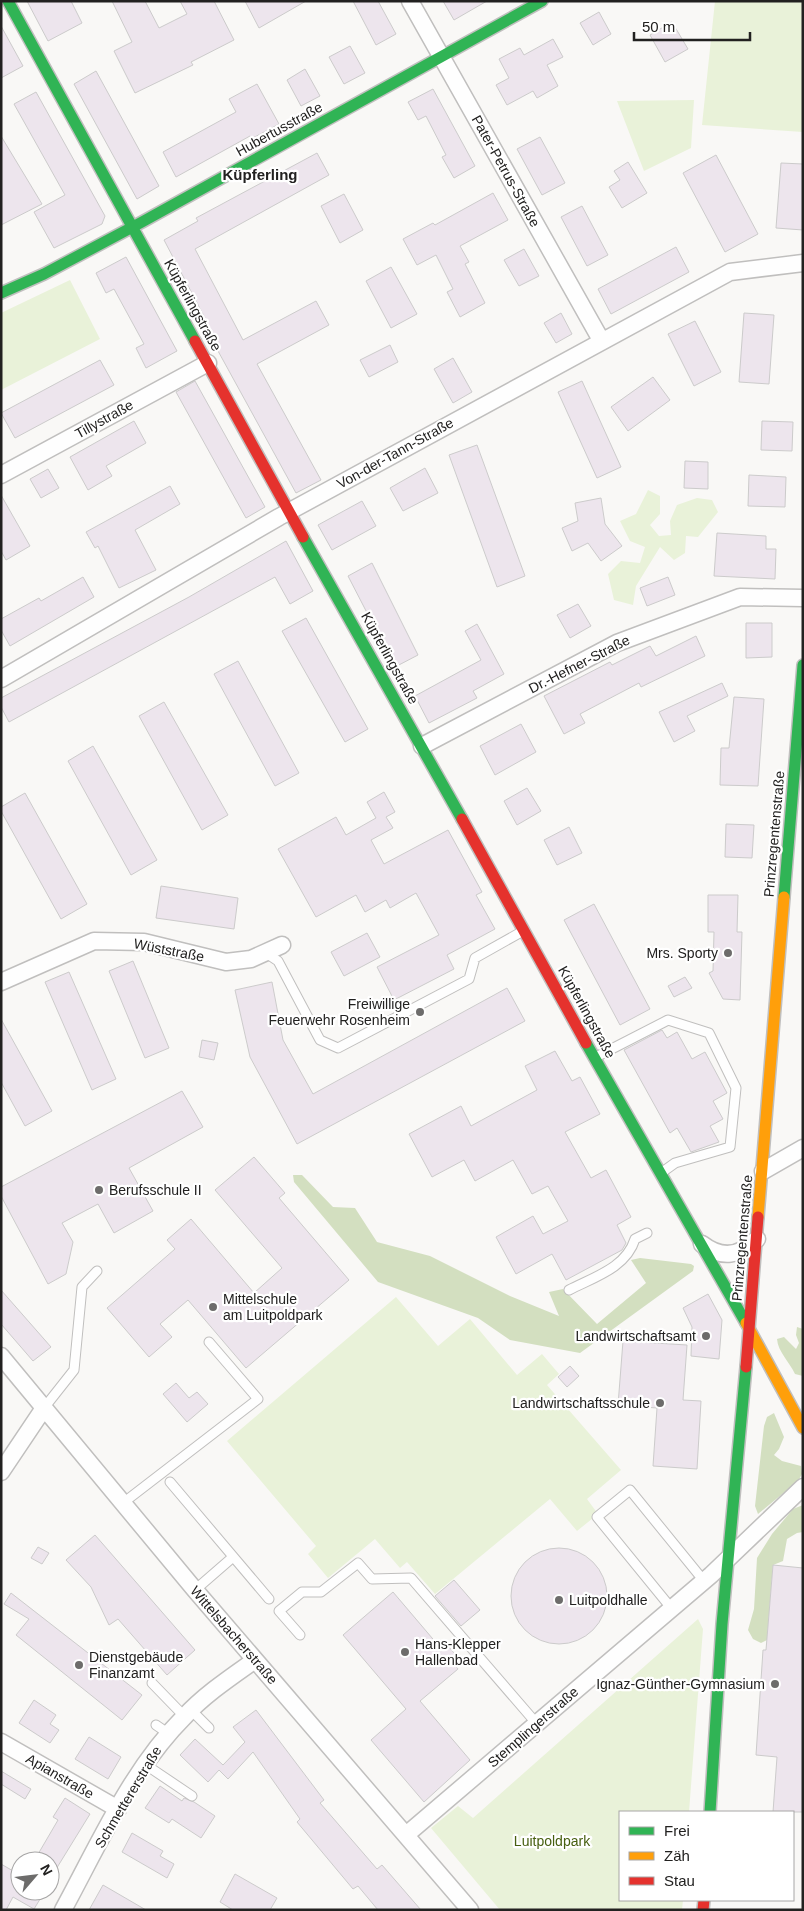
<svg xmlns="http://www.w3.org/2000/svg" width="804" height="1911" font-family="Arial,sans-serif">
<rect width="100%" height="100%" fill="#f9f8f6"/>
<path fill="#e9f2d9" d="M715,1H803V132L702,125Z
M694,100L691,148L644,171L617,101Z
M70,280L100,339L1,390V313Z
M648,490L660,496V514L650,525L659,536L671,535L670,521L677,505L697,498L712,500L718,512L698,537L686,536L685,553L674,560L660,547L636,586L633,605L614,600L608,574L621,561L640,563L645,547L630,541L620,521L636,514Z
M396,1297L438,1346L470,1319L517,1375L542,1354L559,1374L547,1385L621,1470L587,1499L598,1514L577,1531L550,1499L435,1594L407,1562L400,1568L375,1539L328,1578L308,1554L316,1546L227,1441Z
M698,1619L703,1629L689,1812H620V1900H683L682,1910H500L431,1828L458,1806L473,1818Z"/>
<path fill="#d3dfc0" d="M293,1175H302L333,1207L355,1208L377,1242L430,1256L510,1296L559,1316L549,1292L563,1289L597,1324L646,1283L631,1260L640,1258L691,1264L694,1266L693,1271L580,1353L510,1340L478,1318L378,1282L294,1182Z
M797,1327L803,1329V1376L795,1374C789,1361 778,1352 777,1339L784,1337L796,1349L799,1343L796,1335Z
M774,1413L784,1437L779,1449L774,1455L782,1461L801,1466L802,1474L798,1481L758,1514L755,1506L764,1426L767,1417Z
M803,1505V1532L797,1533L787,1539L783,1561L773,1565L767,1640L761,1643L753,1639L748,1630L754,1609L757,1558L772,1534L793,1509Z"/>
<path fill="#ede5ed" stroke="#cccbcb" d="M27,1H71L82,23L48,41Z
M112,1H145L159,28L187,14L180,1H214L234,40L191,62L193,65L135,93L114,51L132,42Z
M245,1H306L259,28Z
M353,1H378L396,34L376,45Z
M443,1H487L454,20Z
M599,12L611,34L593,45L580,23Z
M672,22L688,49L665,62L650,35Z
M1,26L23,66L1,78Z
M553,39L563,57L547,65L558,86L537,98L533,91L507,105L496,85L509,78L499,59L520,48L524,55Z
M350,46L365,73L344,84L329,57Z
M305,69L320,96L301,106L287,80Z
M96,71L159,186L137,199L74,84Z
M257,84L279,124L251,139L250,136L176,177L163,152L236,112L229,99Z
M433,89L475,166L454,178L442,157L446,155L426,116L418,120L408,102Z
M36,92L105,216L102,224L54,248L34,212L65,195L14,104Z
M1,136L42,204L1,225Z
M540,137L565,183L542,195L517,149Z
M317,153L329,175L195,249L243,340L316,301L329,325L257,364L321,480L296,493L201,320L205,318L164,240L198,221L196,218Z
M716,155L758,234L725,252L683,173Z
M628,162L647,193L622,208L609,187L620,180L614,171Z
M781,163L803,164V230L776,228Z
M493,193L508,220L460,246L469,262L465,264L485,303L460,317L447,292L453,289L436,255L417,265L403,239L433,223L435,225Z
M344,194L363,230L340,243L321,206Z
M582,206L608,255L587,266L561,217Z
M676,247L689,272L611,314L598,289Z
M524,249L539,276L519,286L504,260Z
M126,257L177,351L146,368L136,348L144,344L114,289L106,293L96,273Z
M391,267L417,314L391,328L366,281Z
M561,313L572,334L556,343L544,323Z
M744,313L774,315L769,384L739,382Z
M695,321L721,372L694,386L668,334Z
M390,345L398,362L369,377L360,360Z
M453,358L472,392L453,403L434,369Z
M100,360L114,385L15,438L1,413Z
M653,377L670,400L628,431L611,407Z
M195,381L265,507L246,518L176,392Z
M582,381L621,467L597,478L558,392Z
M134,421L146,443L106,466L112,476L88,490L70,457Z
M762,421L793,422L792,451L761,450Z
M477,445L525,576L497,587L449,455Z
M685,461L708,462V489L684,488Z
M425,468L438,493L403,511L390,488Z
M48,469L59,488L41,498L30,479Z
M749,475L786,477L785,507L748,506Z
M170,486L180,504L135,530L156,570L119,588L98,546L95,548L86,532Z
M1,495L30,546L6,560L1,551Z
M601,498L605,524L622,546L601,561L588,543L572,551L562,528L578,521L575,503Z
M362,501L376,526L332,550L318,525Z
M717,533L766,536V549H776L775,579L714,576Z
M286,541L313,591L290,604L275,577L9,722L1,707V698L189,597Z
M372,563L418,655L395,667L348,576Z
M83,577L94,597L10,646L1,630V619L39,598L41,601Z
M668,577L675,595L647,606L640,588Z
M578,604L591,626L570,638L557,615Z
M306,618L368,729L345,742L282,631Z
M746,623H772V657L746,658Z
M477,624L504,674L473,691L477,698L429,723L415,696L481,660L465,631Z
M696,636L705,656L641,687L639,683L580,714L585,723L564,734L544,696L610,662L612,665L650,646L656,656Z
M238,661L299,773L275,786L214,674Z
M722,683L728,696L687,716L695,731L674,742L659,712Z
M734,697L764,699L758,786L720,785L721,748H729Z
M164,702L228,815L202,830L139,716Z
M521,724L536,752L495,775L480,746Z
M93,746L157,860L131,875L68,761Z
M527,788L541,811L517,825L504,801Z
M384,792L395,812L386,817L393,828L371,840L384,864L448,830L482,892L476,895L495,929L447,955L454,969L394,1000L377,967L439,935L416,893L390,908L386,900L365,912L356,895L316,917L278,849L336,817L346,835L376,818L367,802Z
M25,793L87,904L61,919L1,811V807Z
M726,824L754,825L752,858L725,857Z
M569,827L582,853L557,865L544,840Z
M161,886L238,898L234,929L156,918Z
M708,895H738L737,932H742L740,1000L723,999L709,973L713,971L714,932H708Z
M594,904L650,1009L620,1025L564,920Z
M367,933L380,957L344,976L331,952Z
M133,961L169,1048L145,1058L109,971Z
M69,972L116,1079L92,1090L45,982Z
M685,977L692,988L674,997L668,986Z
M272,982L283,1040L313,1094L507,988L525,1021L297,1144L250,1057L235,990Z
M1,1019L52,1111L25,1126L1,1082Z
M662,1030L667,1038L677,1032L692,1059L705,1052L727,1093L713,1101L723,1119L710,1126L719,1142L691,1152L677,1128L670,1133L624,1050Z
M202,1040L218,1043L214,1060L199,1057Z
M555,1051L572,1081L580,1077L600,1114L565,1132L591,1178L606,1170L631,1217L617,1225L626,1243L622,1250L566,1280L552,1254L516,1274L496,1237L533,1216L543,1234L568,1221L548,1186L532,1194L513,1160L475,1181L464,1160L432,1177L409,1134L461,1106L471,1126L537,1090L525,1066Z
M182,1091L203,1127L129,1168L153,1211L114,1233L98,1204L62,1223L73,1242L66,1274L48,1284L1,1196V1187Z
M254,1157L285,1193L279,1198L349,1280L246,1368L188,1300L160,1324L172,1337L149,1357L107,1308L175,1249L167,1240L191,1219L254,1293L282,1268L215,1190Z
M1,1290L51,1347L33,1361L1,1324Z
M708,1294L722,1320L719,1359L691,1356L692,1327L683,1308Z
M623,1341L687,1345L683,1400L701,1401L697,1469L653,1466L657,1408L618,1405Z
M570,1366L579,1376L567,1387L558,1377Z
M176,1383L189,1398L197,1392L208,1404L187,1422L163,1394Z
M95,1535L195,1650L167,1675L118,1619L109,1625L91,1587L66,1560Z
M38,1547L49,1553L42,1564L31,1558Z
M511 1596a48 48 0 1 1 96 0a48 48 0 1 1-96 0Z
M773,1565L803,1568V1812H773L777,1757L756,1755L763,1650H766Z
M454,1580L480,1610L461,1626L435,1596Z
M393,1592L438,1645L443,1640L460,1660L454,1664L458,1669L420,1701L470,1760L424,1802L371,1740L406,1709L343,1635Z
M11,1593L142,1695L122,1720L16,1635L29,1619L4,1604Z
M34,1700L56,1715L50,1724L59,1730L50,1743L19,1723Z
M256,1710L324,1800L320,1803L377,1869L382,1865L421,1910H378L358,1886L353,1889L297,1822L300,1819L253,1752L228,1779L219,1770L208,1782L180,1755L195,1739L223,1765L245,1742L233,1727Z
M89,1737L121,1757L108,1779L75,1759Z
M1,1771L31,1789L25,1799L1,1784Z
M160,1786L182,1801L184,1798L194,1802L215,1816L201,1838L172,1819L169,1823L145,1808Z
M65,1798L90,1814L50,1879V1861H34L58,1820L53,1817Z
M132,1833L163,1851L160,1856L174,1864L167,1878L122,1852Z
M1,1864L20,1875V1891H45L34,1909L13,1897L6,1910H1Z
M235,1874L277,1898L270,1910H233L220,1902Z
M103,1885L146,1910H89Z"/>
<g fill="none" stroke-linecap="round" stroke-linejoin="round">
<defs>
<path id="lane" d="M266,953L278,961L320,1040L338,1048L469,979L475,958L523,931
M596,1057L668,1020L709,1033L736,1088L730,1147L675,1163L661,1173
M569,1290C594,1277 626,1268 635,1239L647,1233
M44,1408L74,1370L82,1287L97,1271
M170,1482L269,1599
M123,1503L258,1399L209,1342
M195,1590L233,1557
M672,1609L597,1517L630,1490L704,1581
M300,1635L279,1611L302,1592H321L358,1563L372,1579L411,1578L537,1724
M152,1683L184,1716
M191,1710L209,1728
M156,1725L169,1734
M146,1765L192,1796"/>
<path id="street" d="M410,1L601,340
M1,475L208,363
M1,679L279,517L730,272L803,263
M422,746L617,643L740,597L803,598
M1,982L94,941L144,942L226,962L251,959L282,945
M763,1171L803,1148
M702,1244C721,1259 741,1256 757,1239
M1,1356L195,1590L470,1910
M1,1472L44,1408
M1,1742L118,1809
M406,1835L711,1575L803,1487
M63,1910C99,1844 131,1770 184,1717C204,1695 231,1677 255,1660"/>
<path id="fast" d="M8,1L195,341
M1,293L44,274L142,222L542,1
M303,537L462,819
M784,897L803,665
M586,1043L746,1323
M710,1812L722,1624L746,1367"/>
<path id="slow" d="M758,1217L784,897
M746,1323L803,1428"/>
<path id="jam" d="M195,341L303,537
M462,819L586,1043
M746,1367L758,1217
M703,1910L704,1900"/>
</defs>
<use href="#lane" stroke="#c0bfbe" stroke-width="11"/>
<use href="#street" stroke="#c0bfbe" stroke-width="19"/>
<use href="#fast" stroke="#c0bfbe" stroke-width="14"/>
<use href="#slow" stroke="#c0bfbe" stroke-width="14"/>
<use href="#jam" stroke="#c0bfbe" stroke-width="14"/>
<use href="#lane" stroke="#fefefe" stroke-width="9"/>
<use href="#street" stroke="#fefefe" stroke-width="16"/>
<use href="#fast" stroke="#30b455" stroke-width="11"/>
<use href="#slow" stroke="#ff9f0a" stroke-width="11"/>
<use href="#jam" stroke="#e5322d" stroke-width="11"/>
</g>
<g fill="#6d6c6b" stroke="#fff" stroke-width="2">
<circle cx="728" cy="953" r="5"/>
<circle cx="420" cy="1012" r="5"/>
<circle cx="99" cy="1190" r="5"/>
<circle cx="213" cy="1307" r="5"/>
<circle cx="706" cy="1336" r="5"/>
<circle cx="660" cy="1403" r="5"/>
<circle cx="559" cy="1600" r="5"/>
<circle cx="405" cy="1652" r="5"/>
<circle cx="79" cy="1665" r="5"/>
<circle cx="775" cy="1684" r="5"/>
</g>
<g text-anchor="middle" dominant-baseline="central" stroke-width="4.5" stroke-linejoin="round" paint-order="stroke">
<g font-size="14" fill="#222120" stroke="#fff">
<text transform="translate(279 129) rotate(-29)">Hubertusstraße</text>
<text transform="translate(506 171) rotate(61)">Pater-Petrus-Straße</text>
<text transform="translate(193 305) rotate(61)">Küpferlingstraße</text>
<text transform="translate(104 419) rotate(-29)">Tillystraße</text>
<text transform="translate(395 453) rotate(-29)">Von-der-Tann-Straße</text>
<text transform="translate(390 658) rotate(61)">Küpferlingstraße</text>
<text transform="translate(579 664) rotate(-27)">Dr.-Hefner-Straße</text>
<text transform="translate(774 834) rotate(-85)">Prinzregentenstraße</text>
<text transform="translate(169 950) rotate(11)">Wüststraße</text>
<text transform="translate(587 1012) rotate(61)">Küpferlingstraße</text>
<text transform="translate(742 1238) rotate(-85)">Prinzregentenstraße</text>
<text transform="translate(234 1635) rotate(49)">Wittelsbacherstraße</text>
<text transform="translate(533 1727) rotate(-41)">Stemplingerstraße</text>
<text transform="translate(60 1776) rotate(30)">Apianstraße</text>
<text transform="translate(128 1797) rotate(-59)">Schmettererstraße</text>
</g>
<g font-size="14" fill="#222120" stroke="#fff" text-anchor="end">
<text x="718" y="953">Mrs. Sporty</text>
<text x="410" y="1004">Freiwillige<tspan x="410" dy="16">Feuerwehr Rosenheim</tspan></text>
<text x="109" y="1190" text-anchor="start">Berufsschule II</text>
<text x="223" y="1299" text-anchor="start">Mittelschule<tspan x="223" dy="16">am Luitpoldpark</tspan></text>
<text x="696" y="1336">Landwirtschaftsamt</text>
<text x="650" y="1403">Landwirtschaftsschule</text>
<text x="569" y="1600" text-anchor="start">Luitpoldhalle</text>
<text x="415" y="1644" text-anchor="start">Hans-Klepper<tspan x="415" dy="16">Hallenbad</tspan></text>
<text x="89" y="1657" text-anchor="start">Dienstgebäude<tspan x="89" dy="16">Finanzamt</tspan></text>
<text x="765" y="1684">Ignaz-Günther-Gymnasium</text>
</g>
<g font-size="14" fill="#475f10" stroke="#fff">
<text x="552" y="1841">Luitpoldpark</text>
</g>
<g font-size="15" font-weight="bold" fill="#222120" stroke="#fff">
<text x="260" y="174">Küpferling</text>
</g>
</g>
<rect width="804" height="1911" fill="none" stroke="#222120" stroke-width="5"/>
<rect x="619" y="1811" width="175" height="90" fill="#ffffff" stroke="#a7a6a6"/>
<rect x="629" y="1827" width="25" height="8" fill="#30b455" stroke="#a7a6a6"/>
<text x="664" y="1836" font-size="15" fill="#222120">Frei</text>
<rect x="629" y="1852" width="25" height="8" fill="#ff9f0a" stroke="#a7a6a6"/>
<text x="664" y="1861" font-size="15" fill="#222120">Zäh</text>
<rect x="629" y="1877" width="25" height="8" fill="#e5322d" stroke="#a7a6a6"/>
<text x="664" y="1886" font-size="15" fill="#222120">Stau</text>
<g transform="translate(35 1876) rotate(62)"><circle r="24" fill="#ffffff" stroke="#a7a6a6"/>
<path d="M0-4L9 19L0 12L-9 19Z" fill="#6d6c6b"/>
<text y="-8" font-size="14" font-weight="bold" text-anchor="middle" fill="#222120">N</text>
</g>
<path d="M634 32v8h116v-8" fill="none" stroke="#222120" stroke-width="2.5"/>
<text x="642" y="32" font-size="15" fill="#222120" stroke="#ffffff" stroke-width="4" paint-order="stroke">50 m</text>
</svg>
